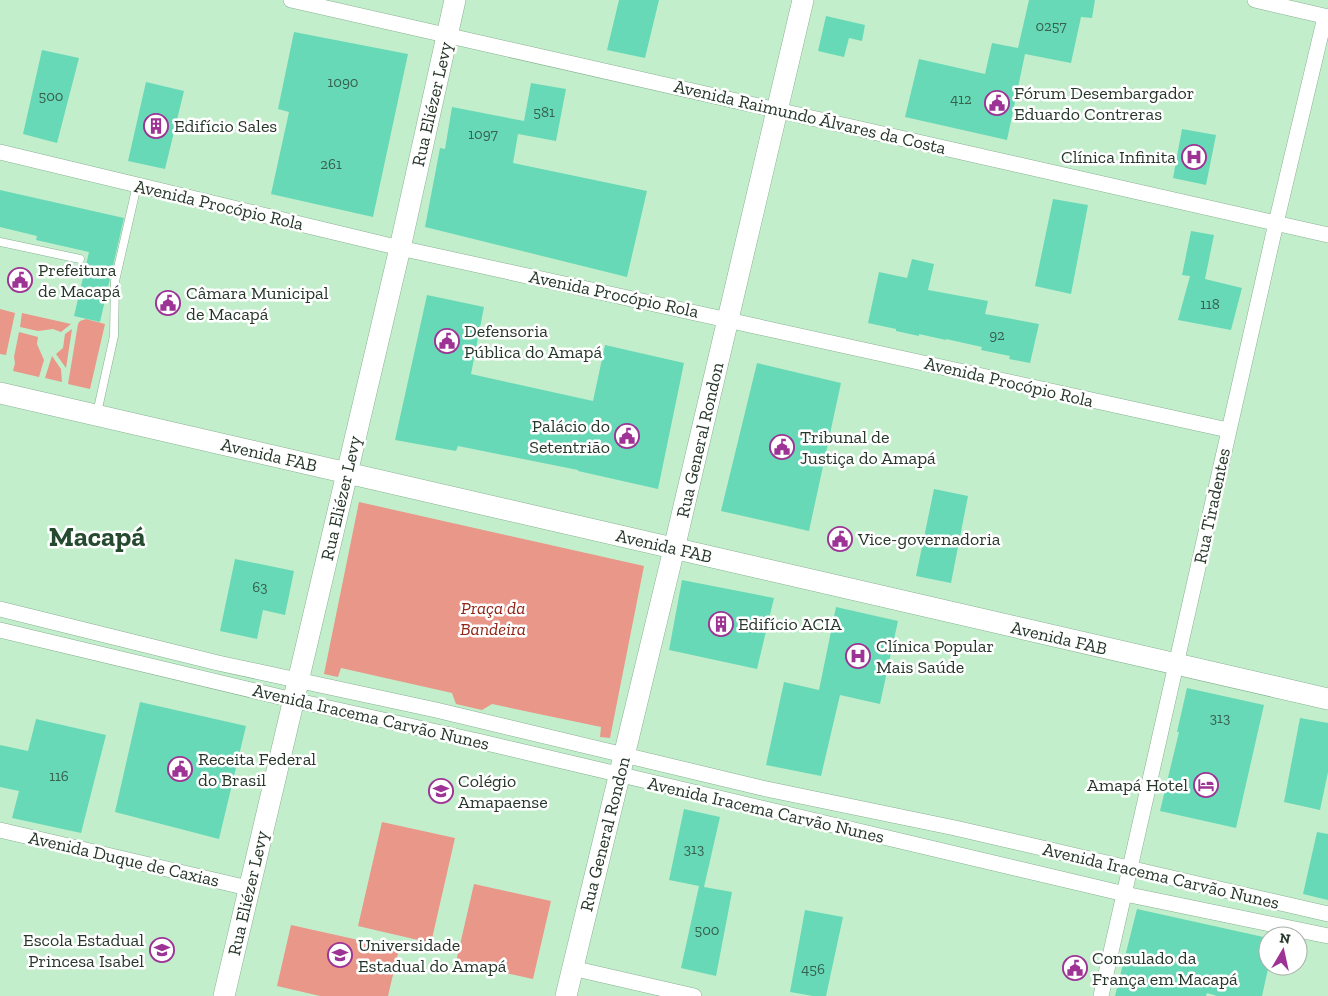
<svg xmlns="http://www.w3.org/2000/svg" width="1328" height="996" font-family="'Zilla Slab',serif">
<rect width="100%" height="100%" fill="#c3eecc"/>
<path fill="#e89788" d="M0,309L15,313L6,355L0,354Z
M22,313L71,324L61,332L53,329L38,331L20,327Z
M86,319L105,324L90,389L68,384L78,324L80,321Z
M72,329L66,368L56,354L63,348L65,334Z
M19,332L38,337L37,344L44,360L39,377L13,371L15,363L14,357Z
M52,356L61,369L62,382L45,378Z
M359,502L644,566L610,738L600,737L601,727L492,704L482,710L456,704L452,693L341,668L338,677L324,674Z
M382,822L455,838L431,943L358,926Z
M474,884L551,901L533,979L456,962Z
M291,925L399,949L388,996H320L277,986Z"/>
<path fill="#67d9b7" d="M619,0H659L645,58L607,50Z
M1029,0H1095L1092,18L1081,17L1071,63L1025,54L1007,140L905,117L919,59L985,74L992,43L1018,48Z
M826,16L865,25L862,41L849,38L844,57L818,51Z
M294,32L408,54L373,217L271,194L289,112L278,109Z
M42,50L79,58L57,143L23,134Z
M146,82L184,91L165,169L128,161Z
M531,83L566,89L556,141L518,134L513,163L647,191L627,277L425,227L440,148L445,149L452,107L524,121Z
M1182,129L1216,135L1206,185L1173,178Z
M0,190L124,218L100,322L74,316L89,252L36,240L37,236L0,227Z
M1053,199L1088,205L1071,294L1035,286Z
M1191,231L1214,235L1205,279L1242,288L1231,330L1178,320L1190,276L1182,275Z
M912,259L934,264L928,290L988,301L985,314L1039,324L1030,363L1009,359L1010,356L981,350L982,347L946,339V340L919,334V336L896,331V329L868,323L879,272L907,278Z
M427,295L484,307L471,374L593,401L605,345L684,363L658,489L578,471V470L458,446L456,451L395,440Z
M757,363L841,383L809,531L721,511Z
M934,489L968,496L951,583L916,576Z
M235,559L294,571L285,615L263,610L257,639L220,631Z
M682,580L774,598L757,669L669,650Z
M836,607L898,621L880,704L840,695L821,776L766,765L784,682L819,690Z
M1187,688L1264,705L1236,828L1160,811L1179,732H1177Z
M140,702L246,726L219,839L115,812Z
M1300,718L1328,723V772L1320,810L1284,802Z
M36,719L106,735L81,833L12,818L19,791L0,787V745L28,751Z
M684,809L720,817L704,887L732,892L716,976L681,968L699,886L669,880Z
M1317,832L1328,834V900L1303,894Z
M1137,909L1268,938V969L1262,996H1217L1207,993L1206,996H1115Z
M805,910L843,917L826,996H813L790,992Z"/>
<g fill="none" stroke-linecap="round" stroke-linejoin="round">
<defs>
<path id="lane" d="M0,242L80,259
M97,413L114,336L115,281L137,185"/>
<path id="street" d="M291,0L1328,235
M1255,0L1328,17
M0,152L400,248L1228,430
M0,609L218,663L436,710L762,788L955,828L1328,914
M0,630L293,700L482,742L1125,894L1328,936
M0,830L248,888
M572,968L694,996
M1101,996L1276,223L1325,17"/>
<path id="secondary" d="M0,393L1328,699
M224,996L400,248L455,0
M566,996L674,549L803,0"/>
</defs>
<use href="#lane" stroke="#88b191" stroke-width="9"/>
<use href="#street" stroke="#88b191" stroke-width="16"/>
<use href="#secondary" stroke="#88b191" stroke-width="22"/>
<use href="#lane" stroke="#fff" stroke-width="8"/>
<use href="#street" stroke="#fff" stroke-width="15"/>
<use href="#secondary" stroke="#fff" stroke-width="21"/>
</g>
<defs>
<symbol id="civic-ring" viewBox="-11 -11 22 22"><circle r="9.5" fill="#fff" stroke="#9d3495" stroke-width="1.5"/><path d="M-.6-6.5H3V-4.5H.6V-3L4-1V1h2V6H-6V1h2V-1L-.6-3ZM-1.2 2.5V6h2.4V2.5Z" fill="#9d3495"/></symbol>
<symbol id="building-ring" viewBox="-11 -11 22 22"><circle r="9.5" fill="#fff" stroke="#9d3495" stroke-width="1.5"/><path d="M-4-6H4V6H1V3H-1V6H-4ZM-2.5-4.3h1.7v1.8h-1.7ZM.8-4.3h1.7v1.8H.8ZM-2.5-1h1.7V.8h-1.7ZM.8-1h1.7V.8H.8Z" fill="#9d3495"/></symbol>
<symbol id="hospital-ring" viewBox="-11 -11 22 22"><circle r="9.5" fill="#fff" stroke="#9d3495" stroke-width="1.5"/><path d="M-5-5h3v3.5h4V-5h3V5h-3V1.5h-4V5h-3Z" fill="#9d3495"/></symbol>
<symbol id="hotel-ring" viewBox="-11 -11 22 22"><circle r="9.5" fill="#fff" stroke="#9d3495" stroke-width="1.5"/><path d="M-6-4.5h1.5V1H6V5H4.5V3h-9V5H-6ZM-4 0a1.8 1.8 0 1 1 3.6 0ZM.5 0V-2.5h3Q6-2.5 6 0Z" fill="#9d3495"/></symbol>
<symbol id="school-ring" viewBox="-11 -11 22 22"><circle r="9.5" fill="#fff" stroke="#9d3495" stroke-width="1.5"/><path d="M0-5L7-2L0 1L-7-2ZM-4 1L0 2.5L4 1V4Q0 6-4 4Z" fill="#9d3495"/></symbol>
<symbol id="university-ring" viewBox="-11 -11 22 22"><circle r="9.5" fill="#fff" stroke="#9d3495" stroke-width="1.5"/><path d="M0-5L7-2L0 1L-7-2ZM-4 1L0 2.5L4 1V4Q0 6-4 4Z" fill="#9d3495"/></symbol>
</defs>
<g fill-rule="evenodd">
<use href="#civic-ring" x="983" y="89" width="28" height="28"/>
<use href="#building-ring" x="142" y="112" width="28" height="28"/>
<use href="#hospital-ring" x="1180" y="143" width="28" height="28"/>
<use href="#civic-ring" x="6" y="266" width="28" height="28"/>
<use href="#civic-ring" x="154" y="289" width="28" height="28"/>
<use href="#civic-ring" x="433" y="327" width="28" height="28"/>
<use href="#civic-ring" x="613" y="422" width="28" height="28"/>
<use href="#civic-ring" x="768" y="433" width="28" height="28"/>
<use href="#civic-ring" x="826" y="525" width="28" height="28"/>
<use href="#building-ring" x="707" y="610" width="28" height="28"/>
<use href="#hospital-ring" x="844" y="642" width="28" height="28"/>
<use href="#civic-ring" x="166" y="755" width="28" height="28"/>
<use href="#hotel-ring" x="1192" y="771" width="28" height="28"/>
<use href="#school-ring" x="427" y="777" width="28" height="28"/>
<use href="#school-ring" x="148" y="936" width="28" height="28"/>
<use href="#university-ring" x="326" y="941" width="28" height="28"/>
<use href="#civic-ring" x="1061" y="954" width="28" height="28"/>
</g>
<g text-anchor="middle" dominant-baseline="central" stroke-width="5" stroke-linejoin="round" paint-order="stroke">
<g font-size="15" fill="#37604d">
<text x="1051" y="26">0257</text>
<text x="343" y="82">1090</text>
<text x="51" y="96">500</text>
<text x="961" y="99">412</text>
<text x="544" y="112">581</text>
<text x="483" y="134">1097</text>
<text x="331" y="164">261</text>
<text x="1210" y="304">118</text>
<text x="997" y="335">92</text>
<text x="260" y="587">63</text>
<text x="1220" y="718">313</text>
<text x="59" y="776">116</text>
<text x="694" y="849">313</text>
<text x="707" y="930">500</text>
<text x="813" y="969">456</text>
</g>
<g font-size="18" fill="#27372a" stroke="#fff" text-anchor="start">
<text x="1014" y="93">Fórum Desembargador<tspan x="1014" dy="21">Eduardo Contreras</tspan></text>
<text x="174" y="126">Edifício Sales</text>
<text x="1176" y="157" text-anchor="end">Clínica Infinita</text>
<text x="38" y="270">Prefeitura<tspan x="38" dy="21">de Macapá</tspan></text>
<text x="186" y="293">Câmara Municipal<tspan x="186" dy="21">de Macapá</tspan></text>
<text x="464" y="331">Defensoria<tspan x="464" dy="21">Pública do Amapá</tspan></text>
<text x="610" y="426" text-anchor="end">Palácio do<tspan x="610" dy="21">Setentrião</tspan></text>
<text x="800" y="437">Tribunal de<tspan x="800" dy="21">Justiça do Amapá</tspan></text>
<text x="858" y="539">Vice-governadoria</text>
<text x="738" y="624">Edifício ACIA</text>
<text x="876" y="646">Clínica Popular<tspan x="876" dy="21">Mais Saúde</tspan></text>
<text x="198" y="759">Receita Federal<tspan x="198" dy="21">do Brasil</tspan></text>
<text x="458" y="781">Colégio<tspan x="458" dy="21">Amapaense</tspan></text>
<text x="1188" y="785" text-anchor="end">Amapá Hotel</text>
<text x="144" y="940" text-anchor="end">Escola Estadual<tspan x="144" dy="21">Princesa Isabel</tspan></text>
<text x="358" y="945">Universidade<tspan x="358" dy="21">Estadual do Amapá</tspan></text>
<text x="1092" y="958">Consulado da<tspan x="1092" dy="21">França em Macapá</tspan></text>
</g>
<g font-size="18" fill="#27372a" stroke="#fff">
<text transform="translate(432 104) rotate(-77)">Rua Eliézer Levy</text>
<text transform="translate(810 117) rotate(13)">Avenida Raimundo Álvares da Costa</text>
<text transform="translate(219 205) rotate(13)">Avenida Procópio Rola</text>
<text transform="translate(614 294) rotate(12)">Avenida Procópio Rola</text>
<text transform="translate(1009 382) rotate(13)">Avenida Procópio Rola</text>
<text transform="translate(700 440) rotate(-77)">Rua General Rondon</text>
<text transform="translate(269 455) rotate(13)">Avenida FAB</text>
<text transform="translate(341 498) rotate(-77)">Rua Eliézer Levy</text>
<text transform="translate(1212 506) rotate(-78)">Rua Tiradentes</text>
<text transform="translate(664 546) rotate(13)">Avenida FAB</text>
<text transform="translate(1059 638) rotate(13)">Avenida FAB</text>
<text transform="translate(371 717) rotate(13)">Avenida Iracema Carvão Nunes</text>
<text transform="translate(766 810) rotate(13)">Avenida Iracema Carvão Nunes</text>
<text transform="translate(605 834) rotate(-76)">Rua General Rondon</text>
<text transform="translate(124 859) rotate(13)">Avenida Duque de Caxias</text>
<text transform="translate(1161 876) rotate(13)">Avenida Iracema Carvão Nunes</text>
<text transform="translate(248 893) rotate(-77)">Rua Eliézer Levy</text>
</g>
<g font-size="18" font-style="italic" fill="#912416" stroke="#fff">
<text x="493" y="608">Praça da<tspan x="493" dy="21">Bandeira</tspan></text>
</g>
<g font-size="28" font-weight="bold" fill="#254a2f" stroke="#fff">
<text x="97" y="536">Macapá</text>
</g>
</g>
<g transform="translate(1283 951) rotate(9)"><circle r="24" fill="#ffffff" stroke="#a9afaa"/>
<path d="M0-4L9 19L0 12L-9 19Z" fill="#9d3495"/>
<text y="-8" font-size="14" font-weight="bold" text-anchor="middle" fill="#27372a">N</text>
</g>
</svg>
